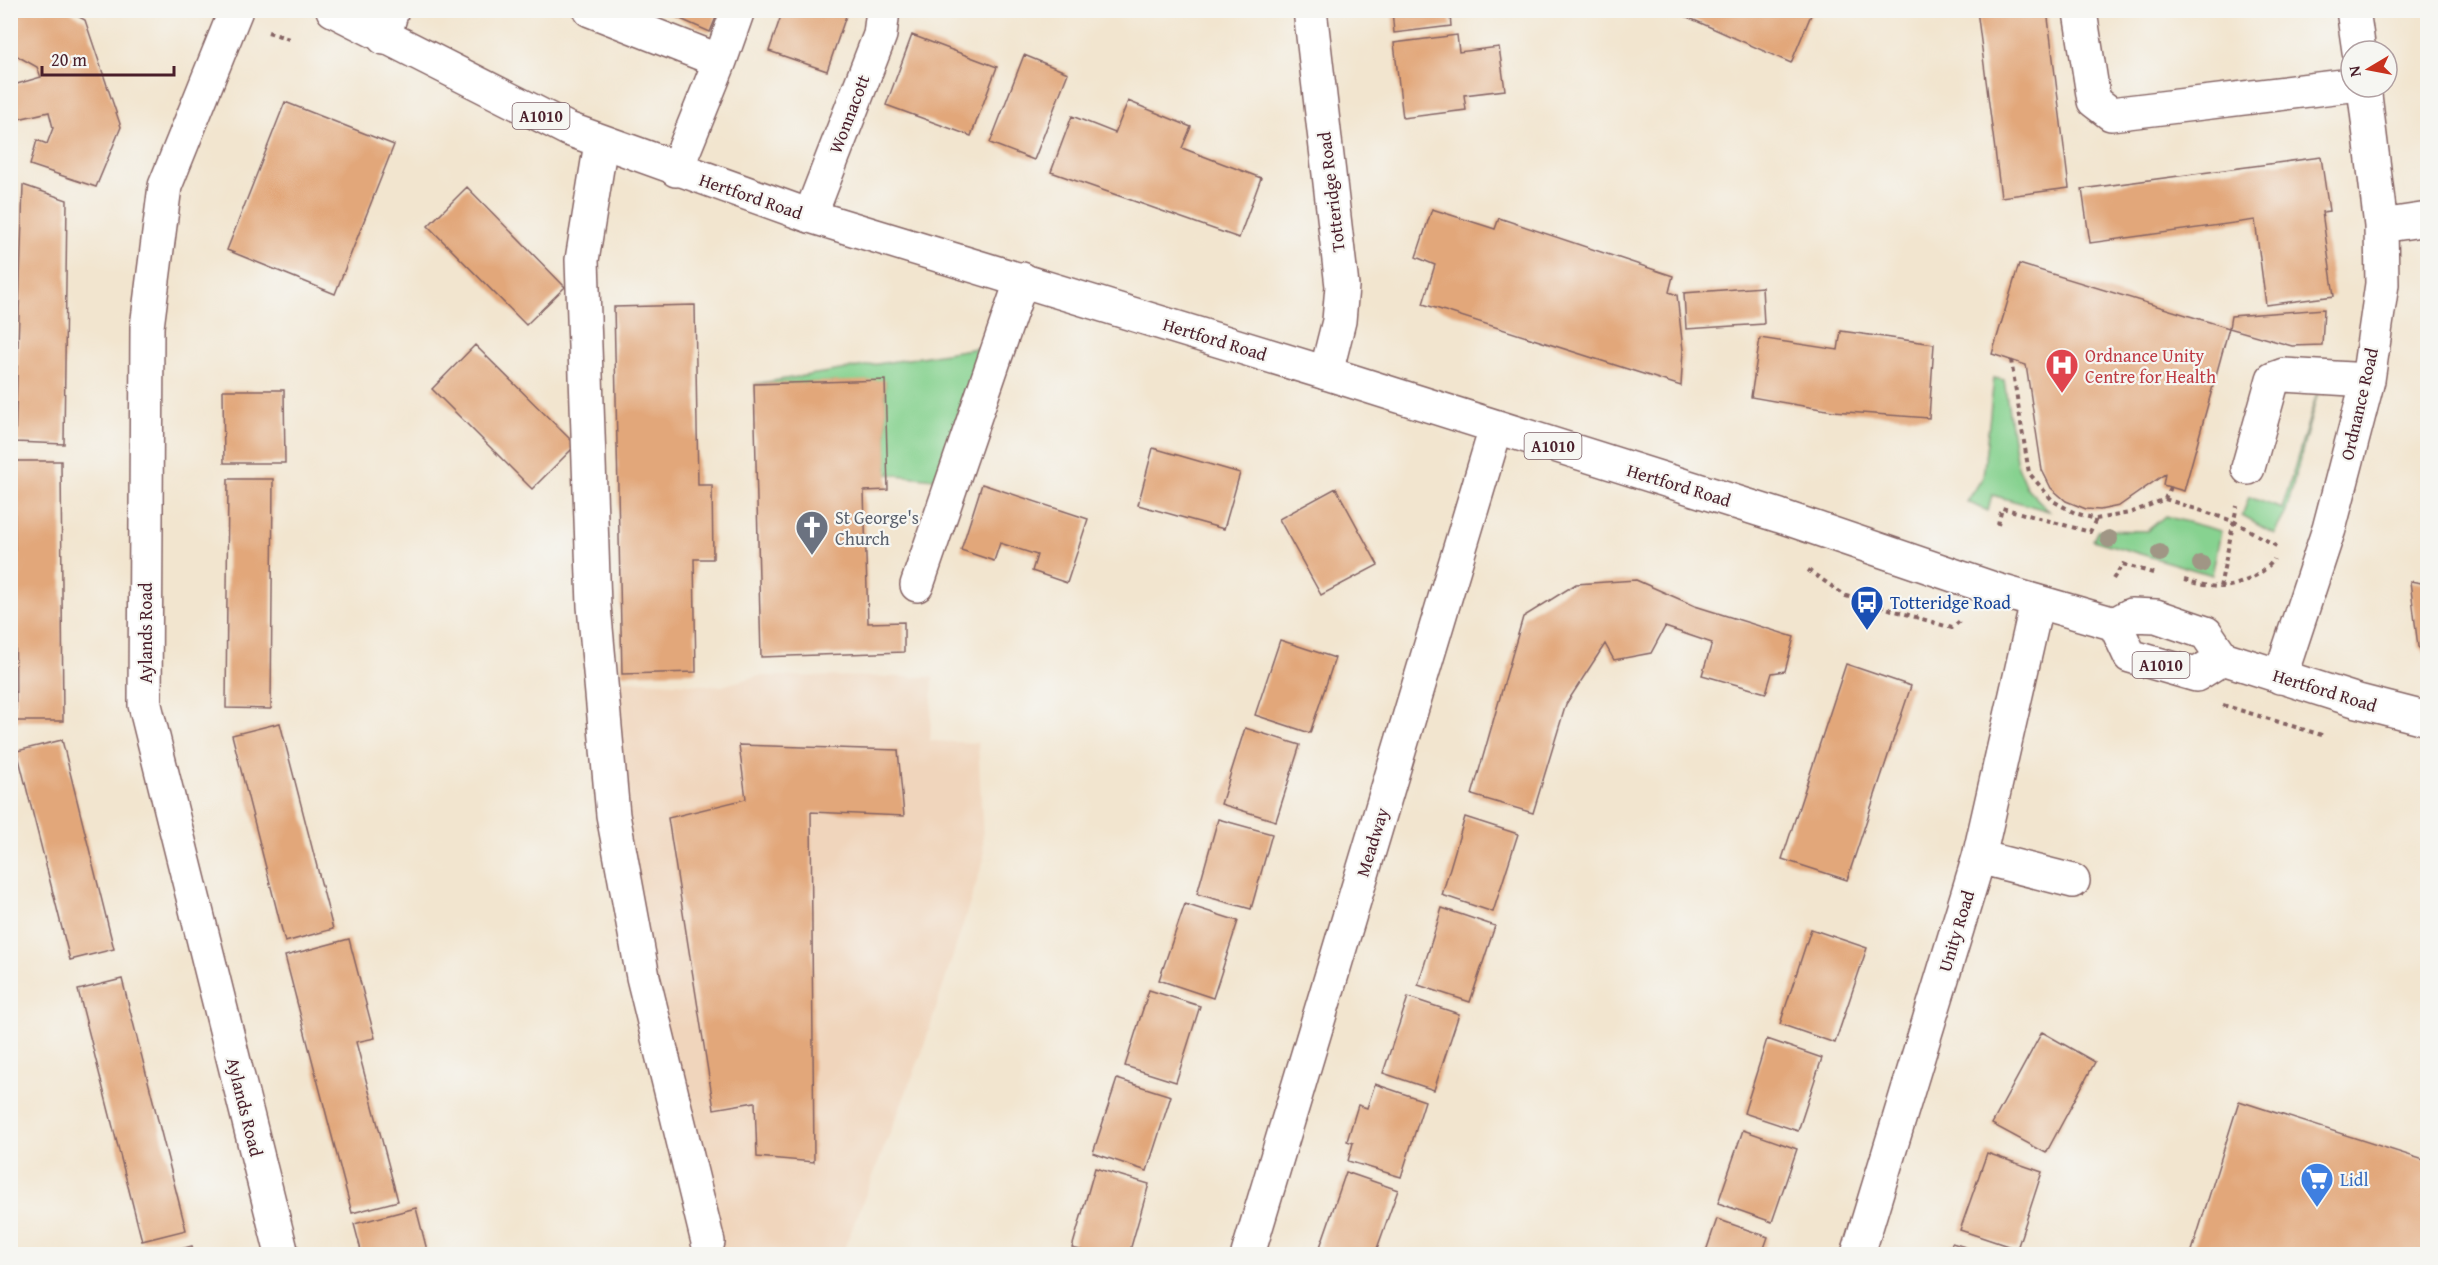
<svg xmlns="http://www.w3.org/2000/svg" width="2438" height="1265" font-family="'Gentium Book Plus',serif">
<rect width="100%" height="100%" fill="#f6f6f2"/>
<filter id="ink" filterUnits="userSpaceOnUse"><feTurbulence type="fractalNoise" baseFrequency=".0167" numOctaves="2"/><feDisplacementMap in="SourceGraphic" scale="12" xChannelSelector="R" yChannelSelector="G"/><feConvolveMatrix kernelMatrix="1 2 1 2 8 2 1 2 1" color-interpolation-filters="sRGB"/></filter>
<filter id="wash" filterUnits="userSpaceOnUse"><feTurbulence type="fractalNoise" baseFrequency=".008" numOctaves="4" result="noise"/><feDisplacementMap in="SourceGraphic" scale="24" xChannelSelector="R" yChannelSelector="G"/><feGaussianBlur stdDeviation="1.35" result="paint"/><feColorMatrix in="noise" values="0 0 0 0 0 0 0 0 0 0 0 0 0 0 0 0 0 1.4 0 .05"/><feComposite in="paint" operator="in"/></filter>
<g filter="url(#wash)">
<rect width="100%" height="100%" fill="#f2e5cf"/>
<path fill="#f0d5bc" d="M757,676L933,677L930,741L978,743L984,859L921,1055L842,1254H718L651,1027L610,679L722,686Z"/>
<path fill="#87d290" stroke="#68785e" stroke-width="1.5" d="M983,347L935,479L887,474L885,381L754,384Z
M1994,378L2004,380L2017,466L2026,487L2049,511L1992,495L1988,511L1967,502L1983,477Z
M2319,387L2286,512L2274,534L2242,516L2249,497L2282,509Z
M2165,516L2221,531L2212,575L2093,540L2098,530L2147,531Z"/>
<g id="blocks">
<path fill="#e2a77a" d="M10,10H66L85,20L121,127L96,187L30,165L37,140L47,144L53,128L49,112L18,119L10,86L41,77L37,67L10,52Z
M660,10H719L710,32Z
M783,10H848L827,71L769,51Z
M1392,10H1477V12L1450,15L1451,26L1394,33Z
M1687,10H1813L1791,63L1685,16Z
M1977,10H2047L2069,188L2001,197Z
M912,35L997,67L971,136L886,105Z
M1457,35L1459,52L1499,47L1505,90L1464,95L1466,110L1403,118L1394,43Z
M1024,55L1068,73L1034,160L990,143Z
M1128,101L1191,127L1182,148L1261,178L1239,238L1051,172L1072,116L1115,133Z
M285,102L394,145L335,294L227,250Z
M2321,157L2329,211L2322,212L2334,296L2266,305L2255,220L2090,243L2082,189Z
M23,185L67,200L64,444L15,442Z
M467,187L565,287L526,325L428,226Z
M1432,209L1495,229L1499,218L1673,276L1669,292L1677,295L1683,350L1681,386L1423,304L1435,265L1416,257Z
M2019,264L2229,328L2184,491L2163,485L2165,474L2119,506L2100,510L2086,509L2066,501L2051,488L2042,470L2026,365L1992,354Z
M1762,287L1764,324L1686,329L1684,293Z
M695,305L698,485H712L713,559H694L696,672L622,674L614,307Z
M2324,309L2322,345L2292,346L2229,328L2231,316Z
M1841,331L1934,344L1929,418L1833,411L1751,397L1760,338L1838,350Z
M475,345L576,445L532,489L432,389Z
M885,380L888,490L864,491L868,623L904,622V652L761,657L754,384Z
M223,390H284L285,463H224Z
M1153,448L1240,473L1224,529L1138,505Z
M14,461H61L63,721H16Z
M228,479H273L271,709L226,708Z
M982,484L1088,519L1067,583L1032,571L1037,555L1000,543L994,561L961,550Z
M1336,488L1378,565L1321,595L1279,519Z
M1636,580L1695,606L1794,637L1785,671L1772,673L1766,693L1702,675L1712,643L1665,627L1651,653L1614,660L1605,644L1566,704L1533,813L1472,795L1523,617L1576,584Z
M2410,581L2427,584V656L2418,647Z
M1280,640L1335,658L1310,733L1255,715Z
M1846,664L1911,686L1847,880L1782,859Z
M280,723L333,929L285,942L232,735Z
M1245,728L1300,745L1276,821L1221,804Z
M62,740L114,949L70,960L17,751Z
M739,745L898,750L904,816L811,812L814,1162L757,1157L755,1102L714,1109L668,818L746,799Z
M1465,817L1518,834L1493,912L1442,895Z
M1218,819L1272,834L1251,909L1197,894Z
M1185,904L1238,921L1213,998L1159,980Z
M1442,908L1495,926L1470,1002L1418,985Z
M1811,929L1867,948L1835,1043L1780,1024Z
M349,939L375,1038L356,1042L398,1201L352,1213L285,956Z
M122,979L186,1230L142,1241L78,990Z
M1149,990L1200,1006L1176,1082L1125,1066Z
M1408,997L1459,1014L1434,1090L1383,1073Z
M2042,1032L2095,1062L2046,1153L1992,1124Z
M1767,1039L1822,1058L1798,1131L1744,1113Z
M1117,1079L1171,1096L1147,1171L1093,1153Z
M1375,1084L1425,1101L1401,1177L1348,1161L1353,1143L1347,1141L1358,1105L1367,1108Z
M2239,1101L2427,1161V1254H2191Z
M1743,1130L1797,1149L1772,1222L1718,1203Z
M1987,1153L2042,1172L2017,1249L1960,1230Z
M1095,1168L1149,1184L1129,1254H1097L1072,1248Z
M1346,1172L1398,1190L1375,1254H1341L1320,1247Z
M416,1208L428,1254H362L354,1224Z
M1717,1219L1768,1237L1762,1254H1705Z
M1952,1243L1988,1254H1949Z
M192,1246L194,1254H163Z"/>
</g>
</g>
<g filter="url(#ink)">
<use href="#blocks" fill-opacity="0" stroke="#856464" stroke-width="1.5"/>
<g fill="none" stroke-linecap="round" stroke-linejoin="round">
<defs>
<path id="minor" d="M236,10L165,186L147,327L145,705L282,1254
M590,10L720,61L676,170
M1310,10L1342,286L1339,321L1326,373
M2353,10L2359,51
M2080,12L2094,101L2111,114L2351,85
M384,38L392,10
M720,61L738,10
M601,143L582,260L594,606L613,815L643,977L708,1242
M810,216L880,35L883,10
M2381,226L2428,219
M2248,468L2273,379L2284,375L2368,380
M917,585L1022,279
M2280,677L2329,529L2368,380L2382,284L2381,226L2364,87
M1979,857L2073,881
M1248,1254L1496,428
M1858,1254L1979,857L2037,602"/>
<path id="major" d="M333,10L568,129L810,216L1326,373L1780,516L1997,590L2115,624L2131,615L2156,616L2206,633L2223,658L2358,701L2428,719
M2115,624L2130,656L2196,675L2223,658"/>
</defs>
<use href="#minor" stroke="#856464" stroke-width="36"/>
<use href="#major" stroke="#856464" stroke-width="36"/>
<path stroke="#856464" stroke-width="4" stroke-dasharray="4.5 4.5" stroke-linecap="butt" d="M268,32L289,39
M2011,360L2029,473L2053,501L2075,513L2096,519L2130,513L2165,499L2170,487
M2165,499L2233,521L2280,548
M1998,525L2002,508L2090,532L2096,519
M1808,570L1846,596L1952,628L1962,619
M2113,579L2123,564L2156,574
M2184,580C2195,583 2209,587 2221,587C2238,587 2266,573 2274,559
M2220,587L2237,506
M2223,705L2325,736"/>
<use href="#minor" stroke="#fff" stroke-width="33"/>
<use href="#major" stroke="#fff" stroke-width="33"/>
</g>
<g fill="#a09685">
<circle cx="2109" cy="539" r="9"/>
<circle cx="2160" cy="553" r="9"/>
<circle cx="2201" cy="564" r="9"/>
</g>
</g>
<defs>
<symbol id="hospital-pin" viewBox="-11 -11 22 30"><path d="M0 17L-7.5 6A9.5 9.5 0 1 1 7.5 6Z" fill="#e0444e" stroke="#f6f6f2"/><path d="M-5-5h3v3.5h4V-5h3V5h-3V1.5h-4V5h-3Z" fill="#fff"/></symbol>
<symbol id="church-pin" viewBox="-11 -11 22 30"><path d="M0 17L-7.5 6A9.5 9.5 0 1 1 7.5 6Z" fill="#6b7280" stroke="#f6f6f2"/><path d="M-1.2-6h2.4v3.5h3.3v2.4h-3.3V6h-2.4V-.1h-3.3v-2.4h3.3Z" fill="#fff"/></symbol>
<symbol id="bus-pin" viewBox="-11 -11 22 30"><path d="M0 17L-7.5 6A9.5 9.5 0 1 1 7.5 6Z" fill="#1a4fb4" stroke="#f6f6f2"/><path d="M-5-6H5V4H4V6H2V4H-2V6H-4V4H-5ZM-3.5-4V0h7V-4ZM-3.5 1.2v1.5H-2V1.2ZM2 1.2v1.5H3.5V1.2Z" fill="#fff"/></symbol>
<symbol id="supermarket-pin" viewBox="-11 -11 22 30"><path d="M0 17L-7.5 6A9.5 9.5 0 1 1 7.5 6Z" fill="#3f7fe0" stroke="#f6f6f2"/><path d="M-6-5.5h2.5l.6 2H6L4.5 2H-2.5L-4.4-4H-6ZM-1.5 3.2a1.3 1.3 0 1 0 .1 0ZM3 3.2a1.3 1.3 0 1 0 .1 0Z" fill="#fff"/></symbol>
</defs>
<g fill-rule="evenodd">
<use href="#hospital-pin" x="2043" y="346" width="38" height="52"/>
<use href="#church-pin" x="793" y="508" width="38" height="52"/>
<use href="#bus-pin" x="1848" y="583" width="38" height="52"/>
<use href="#supermarket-pin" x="2298" y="1160" width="38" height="52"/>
</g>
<g text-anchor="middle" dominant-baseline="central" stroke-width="4.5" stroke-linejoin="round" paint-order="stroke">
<g fill="#f6f6f2" stroke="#7e6067" stroke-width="1.5">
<rect x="512.5" y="103" width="57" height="26" rx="4.5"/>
<rect x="1524.5" y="433" width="57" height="26" rx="4.5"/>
<rect x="2132.5" y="652" width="57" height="26" rx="4.5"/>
</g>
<g font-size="16" font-weight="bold" fill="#4a1f2b">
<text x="541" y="116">A1010</text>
<text x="1553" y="446">A1010</text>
<text x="2161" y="665">A1010</text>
</g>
<g font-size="18" fill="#4a1f2b" stroke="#f6f6f2">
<text transform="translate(849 114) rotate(-69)">Wonnacott</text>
<text transform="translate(1331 192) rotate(-97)">Totteridge Road</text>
<text transform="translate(751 196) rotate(19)">Hertford Road</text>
<text transform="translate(1215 339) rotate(17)">Hertford Road</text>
<text transform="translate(2359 404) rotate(-77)">Ordnance Road</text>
<text transform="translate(1679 485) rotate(17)">Hertford Road</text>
<text transform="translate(145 633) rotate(-90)">Aylands Road</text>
<text transform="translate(2325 690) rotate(17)">Hertford Road</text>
<text transform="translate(1372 842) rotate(-73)">Meadway</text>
<text transform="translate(1956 931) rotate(-73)">Unity Road</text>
<text transform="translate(245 1107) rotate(76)">Aylands Road</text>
</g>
<g font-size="18" fill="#be3a42" stroke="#f6f6f2" text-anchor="start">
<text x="2085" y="355">Ordnance Unity<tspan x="2085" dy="21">Centre for Health</tspan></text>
</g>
<g font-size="18" fill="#5b616d" stroke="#f6f6f2" text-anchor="start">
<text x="835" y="517">St George's<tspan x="835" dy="21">Church</tspan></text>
</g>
<g font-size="18" fill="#164399" stroke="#f6f6f2" text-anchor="start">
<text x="1890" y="602">Totteridge Road</text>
</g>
<g font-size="18" fill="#366cbe" stroke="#f6f6f2" text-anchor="start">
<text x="2340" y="1179">Lidl</text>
</g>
</g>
<rect width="2438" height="1265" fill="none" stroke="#f6f6f2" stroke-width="36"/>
<g transform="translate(2369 69) rotate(260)"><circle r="28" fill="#f6f6f2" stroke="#b1a0a2" stroke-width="1.5"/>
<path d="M0-4.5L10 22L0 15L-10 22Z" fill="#c8321e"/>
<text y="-9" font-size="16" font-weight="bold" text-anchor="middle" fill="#4a1f2b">N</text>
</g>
<path d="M42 66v9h132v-9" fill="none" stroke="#4a1f2b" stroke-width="3"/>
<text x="51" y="66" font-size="18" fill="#4a1f2b" stroke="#f6f6f2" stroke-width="4.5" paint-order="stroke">20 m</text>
</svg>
